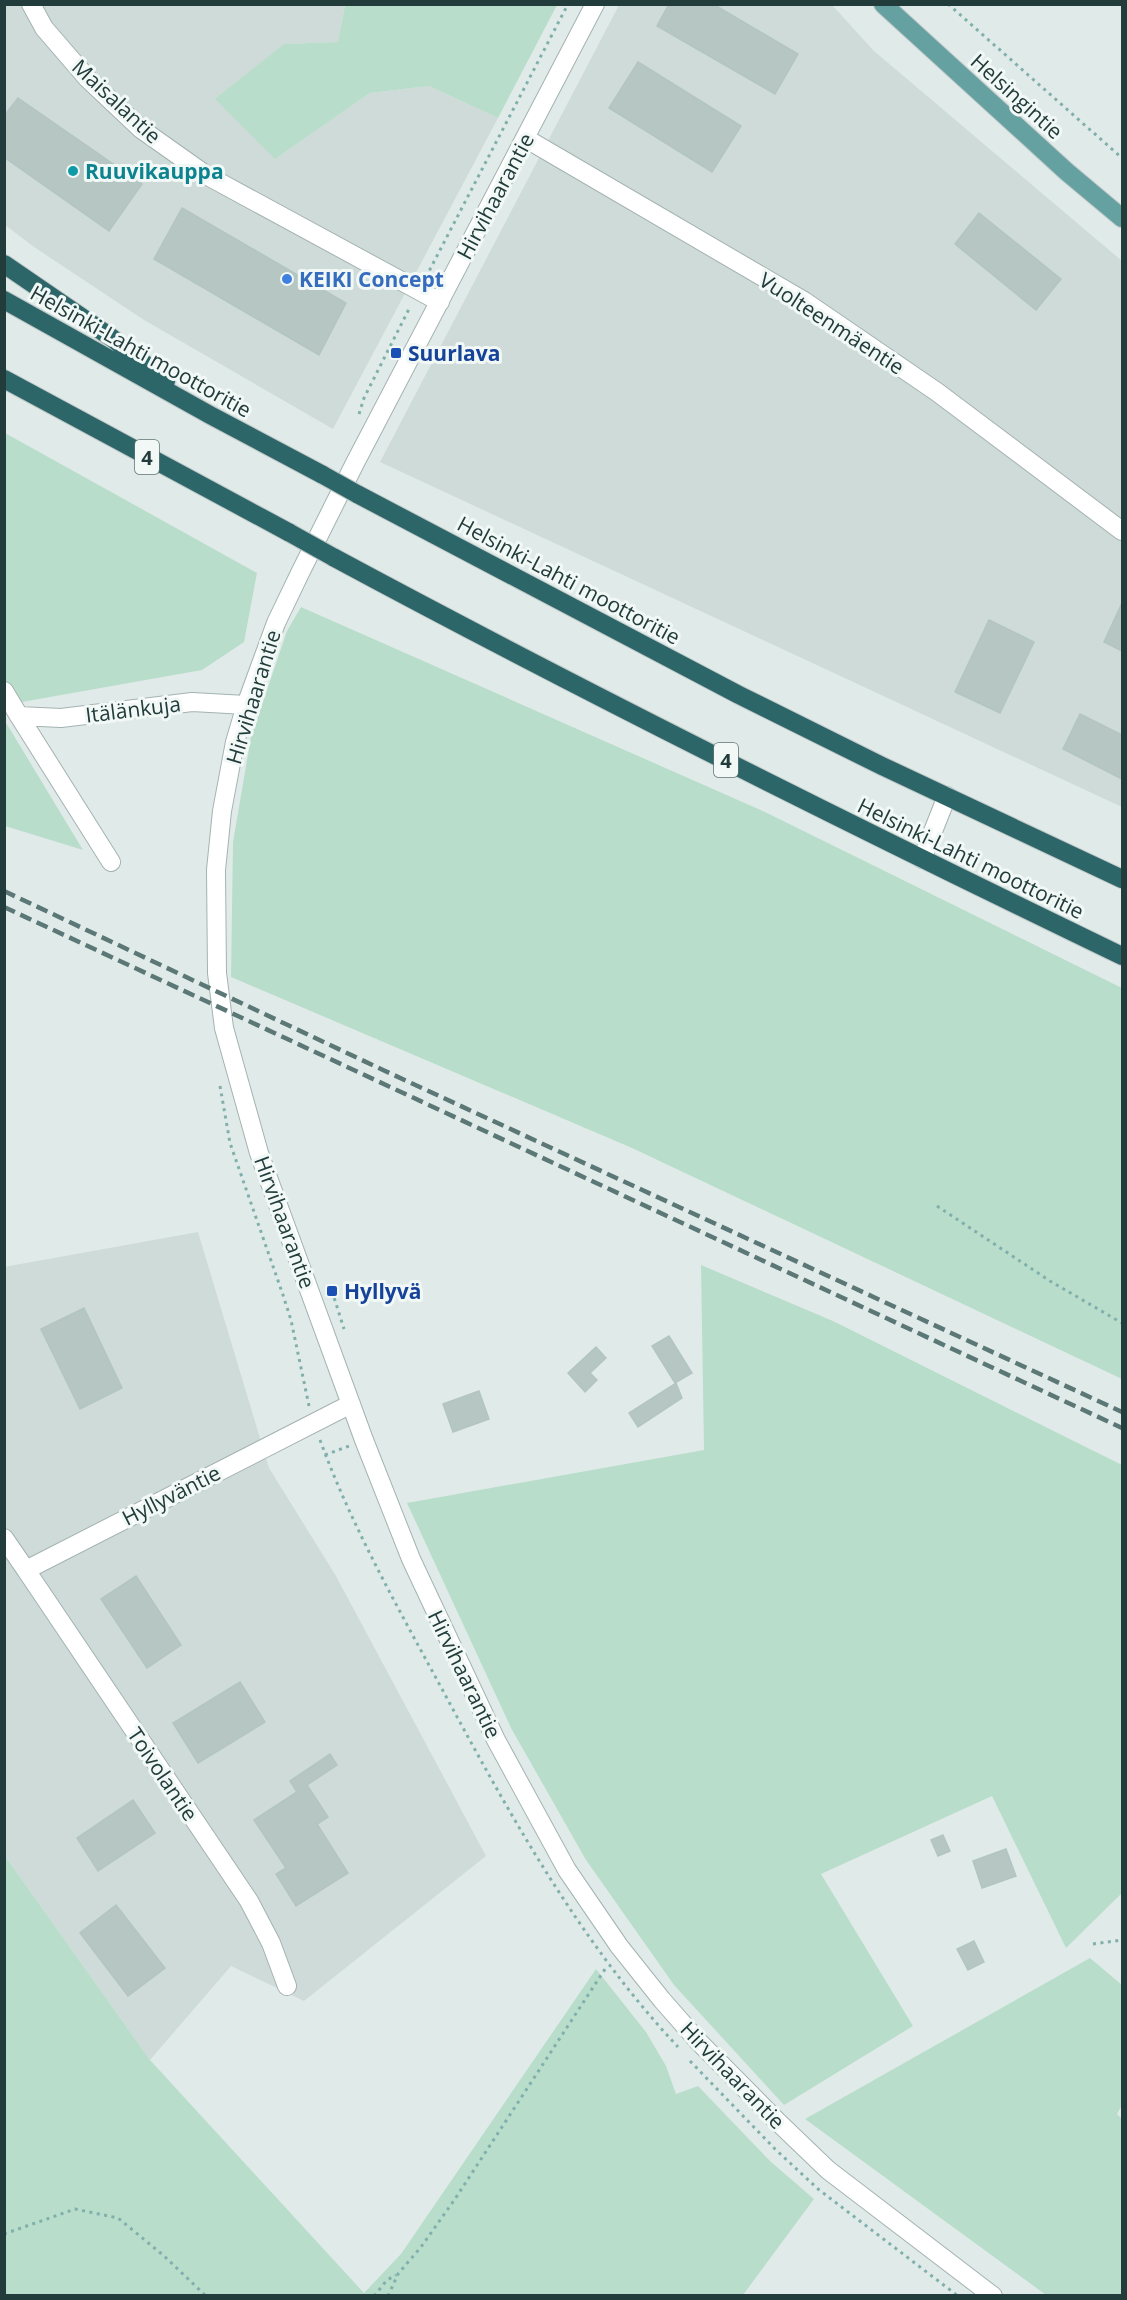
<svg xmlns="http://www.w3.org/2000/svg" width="1127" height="2300" font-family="'Open Sans',sans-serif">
<rect width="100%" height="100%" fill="#e0ebe9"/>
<path fill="#cedbd8" d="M4,5H345L338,42L283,44L275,159L370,93L429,86L498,118L333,429L144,320L34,247L5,225Z
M619,5H832L874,51L1122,261V807L380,462Z
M198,1232L269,1468L336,1576L486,1856L304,2001L231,1966L150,2060L5,1856L4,1267Z"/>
<path fill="#b9ddcb" d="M345,5V4L557,5L498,118L429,86L370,93L275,159L215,99L284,44L338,42Z
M5,433L257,573L244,642L202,670L5,705Z
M301,607L765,812L1122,988V1379L632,1148L231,977L233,842L251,737L287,631Z
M4,721H5L83,850L5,826Z
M701,1265L833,1321L1122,1465V1893L1066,1948L992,1796L821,1874L913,2026L784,2105L674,1985L586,1860L511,1728L407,1503L704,1450Z
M5,1856L150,2060L364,2293L401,2254L596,1969L646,2032L666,2066L676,2094L698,2086L770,2161L814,2199L743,2295H5Z
M1090,1958L1122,1985V2105L1117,2114L1122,2119V2295H1046L805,2119Z"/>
<path fill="#b5c6c3" stroke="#b3c5c2" stroke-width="1.5" d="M669,4H713L798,54L775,94L657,26Z
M638,62L741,126L712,172L609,108Z
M18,98L142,184L109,231L4,157V116Z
M182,208L346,303L319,355L154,259Z
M979,213L1061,279L1036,310L955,244Z
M1122,603V651L1104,642Z
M989,620L1034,642L1000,713L955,692Z
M1080,714L1122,735V779L1063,749Z
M84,1308L122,1388L80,1409L41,1329Z
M669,1336L692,1373L675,1383L652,1346Z
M596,1347L606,1358L590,1373L597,1380L585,1392L568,1373Z
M676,1383L682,1398L638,1427L629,1413Z
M479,1391L489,1419L453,1432L443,1404Z
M136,1576L181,1645L147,1668L101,1599Z
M240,1682L265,1722L198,1763L173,1723Z
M330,1754L337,1765L307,1785L328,1817L317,1824L348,1873L296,1906L276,1874L286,1868L254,1820L297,1792L290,1781Z
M133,1800L155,1833L98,1871L77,1838Z
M943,1835L950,1851L938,1856L931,1840Z
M1006,1849L1016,1876L982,1888L973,1861Z
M116,1905L165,1968L128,1996L80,1933Z
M974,1941L984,1962L968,1970L957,1949Z"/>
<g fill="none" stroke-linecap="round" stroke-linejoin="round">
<defs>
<path id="minor" d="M31,4L44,28L88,79L141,129L206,175L440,302
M595,4L355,463L300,573L276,623L246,705L235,742L222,811L216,870L217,973L224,1028L259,1153L364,1440L411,1559L496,1740L567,1870L619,1946L662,2000L698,2041L778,2122L828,2170L993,2296
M525,138L804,301L937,392L1122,531
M4,691L19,716L61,718L192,702L246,705
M19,716L111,862
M922,859L947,796
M4,1538L26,1570L351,1404
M26,1570L249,1901L271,1943L287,1986"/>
<path id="major" d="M883,4L1067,172L1122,218"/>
<path id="highway" d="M4,264L112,338L166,381
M4,300L210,415L323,475
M4,379L290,533
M357,494L739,695L882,766L1122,879
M333,557C593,697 857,828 1122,956"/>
</defs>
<use href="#minor" stroke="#a3b3b1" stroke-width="20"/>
<use href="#major" stroke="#c1c8c8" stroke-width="20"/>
<use href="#highway" stroke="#c1c8c8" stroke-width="20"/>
<path stroke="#80afac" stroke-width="3" stroke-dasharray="3 4.5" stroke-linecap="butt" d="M948,4L1122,158
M426,277L568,4
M359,414L364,398L410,307
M220,1086L230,1143L283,1295L291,1320L309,1406
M937,1206L1050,1281L1122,1323
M332,1291L344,1329
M320,1440C352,1527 398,1608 442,1689C510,1815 579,1941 678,2047
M325,1455L349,1446
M1093,1944L1122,1940
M690,2061L775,2149L818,2189L958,2296
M4,2234L75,2209L118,2218L163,2255L206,2296
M374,2296L387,2280L396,2275
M388,2296L398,2274L421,2247L455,2199L607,1966"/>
<use href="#minor" stroke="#fff" stroke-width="18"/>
<use href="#major" stroke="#64a1a0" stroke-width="18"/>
<use href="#highway" stroke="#2c6668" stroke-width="18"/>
<path stroke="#5b7877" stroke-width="4.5" stroke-dasharray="12 6" stroke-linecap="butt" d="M4,891L383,1070L1122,1412
M4,907L1122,1428"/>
<defs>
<path id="highway-bridge" d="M323,475L357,494
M290,533L333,557"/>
</defs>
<use href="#highway-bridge" stroke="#c1c8c8" stroke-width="20" stroke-linecap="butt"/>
<use href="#highway-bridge" stroke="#2c6668" stroke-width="18"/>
</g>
<circle fill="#0f9aa8" stroke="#f1f8f6" stroke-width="2" cx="73" cy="171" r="6"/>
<circle fill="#3f7fe0" stroke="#f1f8f6" stroke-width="2" cx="287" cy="279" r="6"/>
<g fill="#1a4fb4" stroke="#f1f8f6" stroke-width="2">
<rect x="390" y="347" width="12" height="12" rx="3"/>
<rect x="326" y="1285" width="12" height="12" rx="3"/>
</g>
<g text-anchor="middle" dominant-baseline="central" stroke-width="6" stroke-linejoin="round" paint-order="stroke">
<g fill="#f1f8f6" stroke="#5f7473" stroke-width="1.5">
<rect x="135" y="440" width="24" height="34" rx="4.5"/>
<rect x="714" y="743" width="24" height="34" rx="4.5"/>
</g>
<g font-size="20" font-weight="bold" fill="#213c3b">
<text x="147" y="457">4</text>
<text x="726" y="760">4</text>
</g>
<g font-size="21" fill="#213c3b" stroke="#f1f8f6">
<text transform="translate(1017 96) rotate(42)">Helsingintie</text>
<text transform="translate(117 101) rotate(43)">Maisalantie</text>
<text transform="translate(495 196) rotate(-62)">Hirvihaarantie</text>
<text transform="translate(832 323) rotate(33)">Vuolteenmäentie</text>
<text transform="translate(141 351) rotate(29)">Helsinki-Lahti moottoritie</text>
<text transform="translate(569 580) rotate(28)">Helsinki-Lahti moottoritie</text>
<text transform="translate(253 697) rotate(-73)">Hirvihaarantie</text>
<text transform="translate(133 709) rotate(-7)">Itälänkuja</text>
<text transform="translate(971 858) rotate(26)">Helsinki-Lahti moottoritie</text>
<text transform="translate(285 1222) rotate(70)">Hirvihaarantie</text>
<text transform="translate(171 1495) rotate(-27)">Hyllyväntie</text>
<text transform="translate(465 1674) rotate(64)">Hirvihaarantie</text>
<text transform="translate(163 1774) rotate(56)">Toivolantie</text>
<text transform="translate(733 2075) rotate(46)">Hirvihaarantie</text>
</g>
<g font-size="21" font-weight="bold" fill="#0d838f" stroke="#f1f8f6" text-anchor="start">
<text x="85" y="171">Ruuvikauppa</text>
</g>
<g font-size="21" font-weight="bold" fill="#366cbe" stroke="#f1f8f6" text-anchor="start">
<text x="299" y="279">KEIKI Concept</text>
</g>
<g font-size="21" font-weight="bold" fill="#164399" stroke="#f1f8f6" text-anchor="start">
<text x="408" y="353">Suurlava</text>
<text x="344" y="1291">Hyllyvä</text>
</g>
</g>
<rect width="1127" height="2300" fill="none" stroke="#213c3b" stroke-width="12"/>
</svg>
